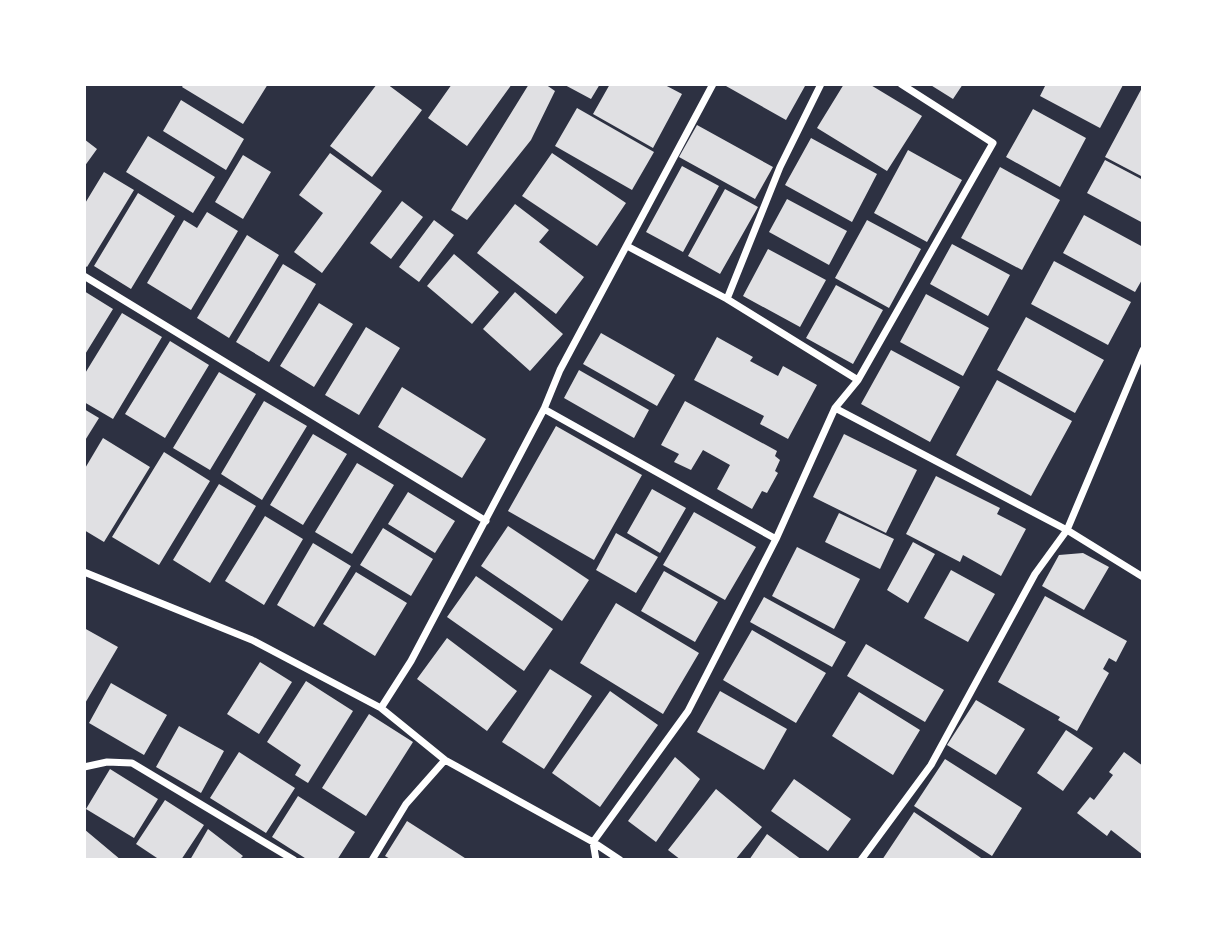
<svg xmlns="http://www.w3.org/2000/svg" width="1227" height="944" font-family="Mulish,sans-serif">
<rect width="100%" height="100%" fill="#2d3142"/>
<path fill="#e0e0e3" d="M184,84H268L243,124L182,87Z
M377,84H387L422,110L372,177L330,146Z
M452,84H512L467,146L428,118Z
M529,84H545L555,91L531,140L467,220L451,210Z
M563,84H600L591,99Z
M610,84H663L682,94L653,148L593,114Z
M728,84H802L805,86L786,120L726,86Z
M844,84H869L922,116L887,171L817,128Z
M929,84H963L953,99Z
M1046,84H1121L1123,85L1100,128L1040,96Z
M1143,86V177L1105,157Z
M181,100L244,139L226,170L163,131Z
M577,108L654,152L632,190L555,146Z
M1033,109L1086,138L1060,187L1006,157Z
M697,125L773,167L755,199L679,157Z
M148,136L215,177L193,213L126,172Z
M811,138L877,174L852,222L785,185Z
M84,139L97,149L84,167Z
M908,150L962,180L927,242L874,213Z
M330,153L382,191L322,273L294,252L323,213L299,195Z
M552,153L626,203L597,246L522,196Z
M243,155L271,172L243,219L215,202Z
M1105,160L1143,180V223L1087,193Z
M682,166L719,186L683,252L646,232Z
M1000,167L1060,200L1022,270L961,238Z
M104,172L134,190L87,267L84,265V205Z
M725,189L758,207L720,274L688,256Z
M138,193L175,216L131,289L94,266Z
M787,199L847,231L829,265L769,232Z
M402,201L423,217L391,259L370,243Z
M515,204L549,230L539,242L584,277L556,314L477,253Z
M207,212L238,231L191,310L147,283L184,220L197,228Z
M1084,215L1143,247V278L1135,292L1063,253Z
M434,220L454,235L419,282L399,267Z
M867,220L921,249L889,308L835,278Z
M247,235L279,255L229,338L197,318Z
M952,244L1010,275L988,316L930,284Z
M768,249L826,280L800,327L743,296Z
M454,254L499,292L472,324L427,286Z
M1054,261L1131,302L1108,345L1031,304Z
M283,264L316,284L269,362L236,342Z
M836,285L883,310L853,364L806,338Z
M84,291L113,309L84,356Z
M515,292L563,334L530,371L483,329Z
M926,294L989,328L963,376L900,342Z
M319,303L353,324L314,387L280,366Z
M122,313L162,337L113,419L84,402V375Z
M1026,317L1104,360L1075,413L997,370Z
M366,327L400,348L359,415L325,395Z
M601,333L675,375L657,406L583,364Z
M717,337L753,357L750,361L778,376L783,366L817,385L788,439L760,424L764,416L694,380Z
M170,341L209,365L165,438L125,414Z
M891,350L960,387L930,442L861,404Z
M579,370L649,410L634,438L564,398Z
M219,372L256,394L210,470L173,448Z
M997,380L1072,421L1031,496L956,455Z
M402,387L486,439L462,478L378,427Z
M264,401L307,426L262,500L221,474Z
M685,401L777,451L775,456L780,460L775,471L778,473L767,493L762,491L752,509L717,489L730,465L703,450L691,470L674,462L679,454L661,445Z
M84,409L99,418L84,442Z
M556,426L642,475L594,560L508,511Z
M313,434L347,454L303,525L270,505Z
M844,434L917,470L886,533L813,497Z
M103,438L150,467L104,542L84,530V470Z
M164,452L210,481L159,565L112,537Z
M357,463L394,485L352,554L315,532Z
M936,476L1000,508L997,514L1026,529L1001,576L963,555L960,562L906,534Z
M219,484L256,506L210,583L173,560Z
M652,489L686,508L660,553L627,533Z
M408,492L455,521L435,553L388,524Z
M694,512L756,547L725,600L663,565Z
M839,513L894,539L880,569L825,542Z
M265,516L303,539L264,605L225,581Z
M508,526L589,580L562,621L481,566Z
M383,528L433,559L411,596L360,565Z
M616,533L658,557L636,593L596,570Z
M913,542L935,554L908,603L887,590Z
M313,543L351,566L314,627L277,605Z
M797,547L860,579L834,629L772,596Z
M1083,553L1109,567L1084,610L1042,586L1059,555Z
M951,570L995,594L968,642L924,618Z
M664,571L718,602L695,642L641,611Z
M356,572L407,603L375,656L323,624Z
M476,576L553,629L524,671L447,617Z
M1045,596L1127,641L1116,662L1109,658L1103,669L1109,673L1077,731L1058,720L1060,717L998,682Z
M764,597L846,642L832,667L750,622Z
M616,603L699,653L663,714L580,663Z
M84,628L118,647L84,705Z
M752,630L826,673L796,723L723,680Z
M447,638L517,691L487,731L417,679Z
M866,644L944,690L925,722L847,676Z
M260,662L292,682L259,734L227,714Z
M550,669L592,696L544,769L502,742Z
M306,681L353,711L308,783L295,775L301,765L267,742Z
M111,683L167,715L144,755L89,723Z
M610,691L658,725L600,807L552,773Z
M720,691L787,729L764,770L697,732Z
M859,692L920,730L893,775L832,736Z
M976,700L1025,729L996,775L947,745Z
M369,714L413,742L366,816L322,788Z
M179,726L224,751L201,793L156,767Z
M1066,730L1093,748L1063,791L1037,773Z
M239,752L295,788L266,833L210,798Z
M1124,752L1143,766V855L1111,830L1107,836L1077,813L1090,797L1094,800L1113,775L1109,772Z
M675,757L700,779L656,842L628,821Z
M945,759L1022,808L992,856L914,806Z
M110,769L158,799L134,838L86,809Z
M794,779L851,819L828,851L771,811Z
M716,789L762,827L735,860H681L668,850Z
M298,796L355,832L337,860H308L272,837Z
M165,800L204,825L181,860H160L136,844Z
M914,812L984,860H882Z
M407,821L468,860H392L385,856Z
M84,829L121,860H84Z
M208,829L243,856L239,860H190Z
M767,834L802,860H749Z"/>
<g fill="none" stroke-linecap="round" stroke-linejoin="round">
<path stroke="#fff" stroke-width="7" d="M627,246L727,299L858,380
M84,276L486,521
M727,299L780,167L821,84
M835,408L1067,530L1143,577
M544,409L776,539
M84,572L252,640L381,708L445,760L593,842L620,860
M381,708L411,661L544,409L560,370L713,84
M84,767L107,762L132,763L294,860
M372,860L406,804L445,760
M596,860L593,842L688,711L776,539L835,408L858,380L993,143L901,84
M861,860L931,765L1035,574L1067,530L1143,350"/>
</g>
<rect width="1227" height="944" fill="none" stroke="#ffffff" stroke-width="172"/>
</svg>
